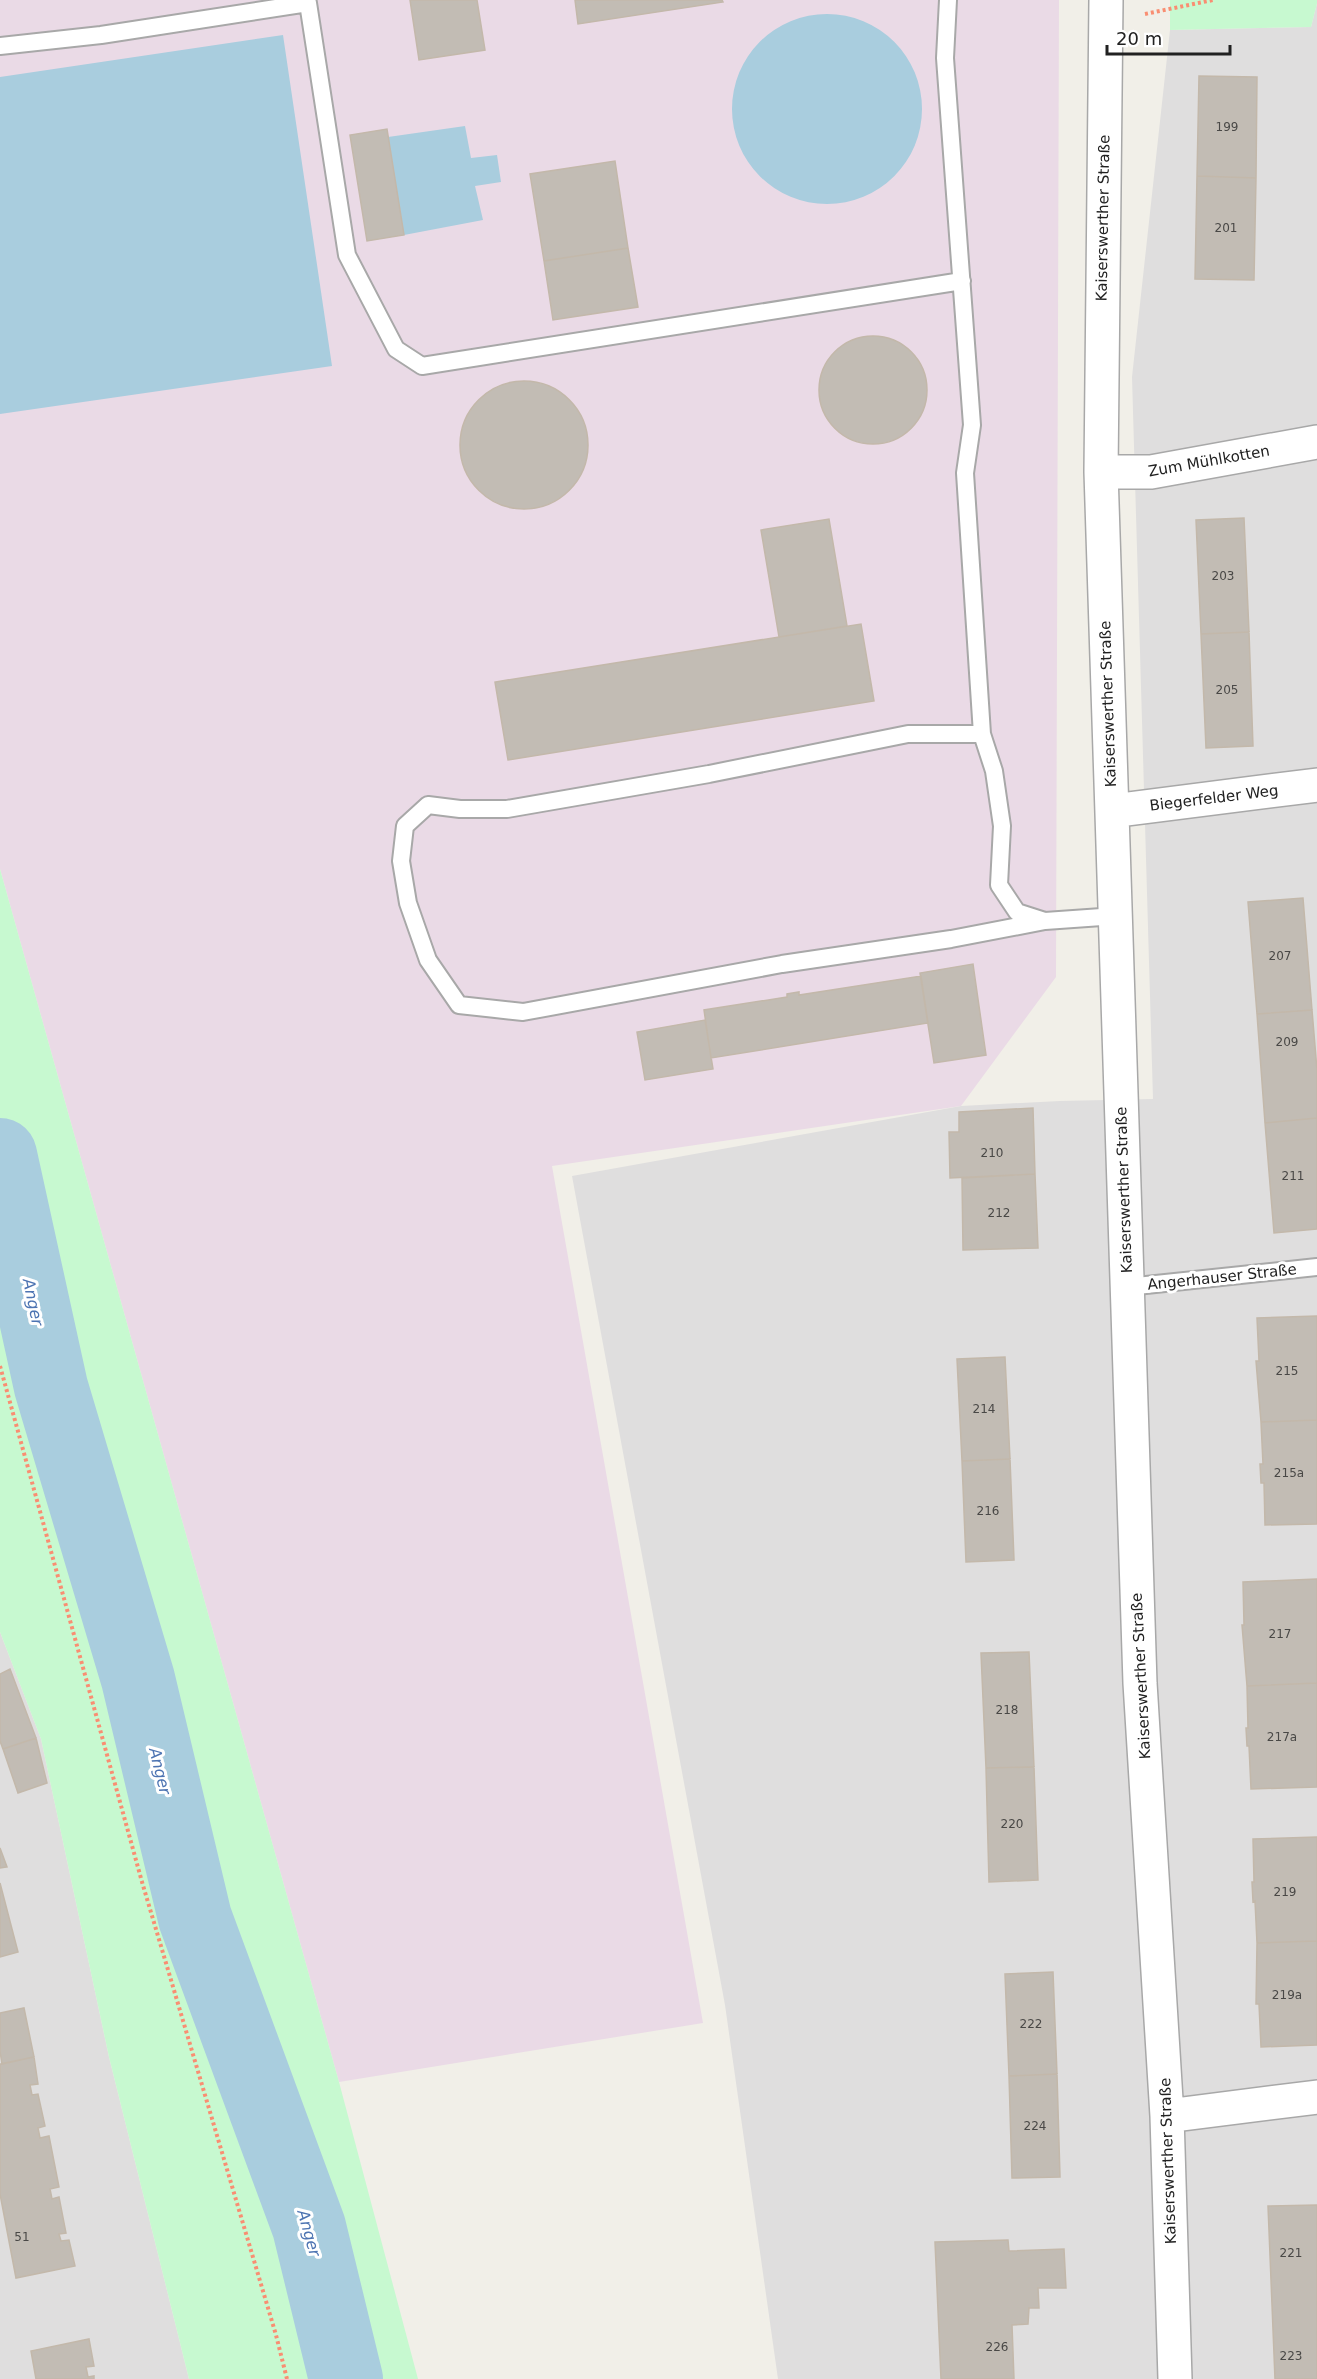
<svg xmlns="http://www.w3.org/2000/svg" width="1317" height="2379" font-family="'DejaVu Sans',sans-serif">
<rect width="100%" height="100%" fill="#f1efe8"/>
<path fill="#dfdede" d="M1317,3V2379H778L725,2005L572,1176L961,1106L1060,1101L1153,1099L1132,377L1170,30L1311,27Z
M0,1632L41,1739L109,2057L189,2379H0Z"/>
<path fill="#eadae6" d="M0,0H1059L1056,977L961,1106L552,1166L703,2023L339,2082L0,869Z"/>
<path fill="#c7f9d0" d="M1170,0H1317V3L1311,27L1170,30Z
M0,869L339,2082L418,2379H189L109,2057L41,1739L0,1632Z"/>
<path fill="#a9cdde" d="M732 109a95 95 0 1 1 190 0a95 95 0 1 1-190 0Z
M283,35L332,366L0,414V77Z
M465,126L471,158L497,155L501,182L475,186L483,220L404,235L388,137Z"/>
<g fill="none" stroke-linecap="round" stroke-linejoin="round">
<path stroke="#a9cdde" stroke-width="74" d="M0,1155L51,1387L138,1679L195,1918L309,2227L346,2379"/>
</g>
<path fill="#c2bcb4" stroke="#c3b8aa" stroke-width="1.5" d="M410,0H477L485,50L419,60Z
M575,0H722L723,2L578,24Z
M1199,76L1257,77L1256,178L1197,176Z
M387,129L404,235L367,241L350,135Z
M615,161L628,248L544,261L530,174Z
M1197,176L1256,178L1254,280L1195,279Z
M628,248L638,307L553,320L544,261Z
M819 390a54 54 0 1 1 108 0a54 54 0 1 1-108 0Z
M460 445a64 64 0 1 1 128 0a64 64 0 1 1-128 0Z
M1244,518L1249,632L1201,634L1196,520Z
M829,519L847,626L779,637L761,530Z
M861,624L874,701L508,760L495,682Z
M1249,632L1253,746L1206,748L1201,634Z
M1303,898L1312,1010L1257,1014L1248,902Z
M973,964L986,1055L934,1063L920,973Z
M921,976L928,1023L711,1058L704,1010L787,997V994L799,992V995Z
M1312,1010L1317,1070V1118L1265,1123L1257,1014Z
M705,1020L713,1069L645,1080L637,1032Z
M1033,1108L1035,1174L950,1178L949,1132H959V1112Z
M1317,1118V1229L1274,1233L1265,1123Z
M1035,1174L1038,1248L963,1250L962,1178Z
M1317,1316V1420L1261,1422L1256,1361H1259L1257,1318Z
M1005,1357L1010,1459L962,1461L957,1359Z
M1317,1420V1524L1265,1525L1264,1483H1261L1260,1464H1263L1261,1422Z
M1010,1459L1014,1560L966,1562L962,1461Z
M1317,1579V1683L1247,1686L1242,1625H1244L1243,1582Z
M1029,1652L1034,1767L986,1768L981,1653Z
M10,1669L36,1738L3,1749L0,1741V1674Z
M1317,1683V1787L1251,1789L1249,1746H1247L1246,1728H1248L1247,1686Z
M36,1738L47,1783L18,1793L3,1749Z
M1034,1767L1038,1880L989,1882L986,1768Z
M1317,1837V1941L1257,1943L1255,1901L1253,1902L1252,1882H1254L1253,1839Z
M0,1848L7,1867L0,1868Z
M0,1883L18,1952L0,1957Z
M1317,1941V2045L1261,2047L1259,2004H1256L1257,1943Z
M1053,1972L1057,2074L1009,2076L1005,1974Z
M24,2008L34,2057L2,2064L0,2051V2013Z
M34,2057L38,2084L30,2085L32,2095L38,2094L45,2126L38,2128L40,2138L49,2136L59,2187L50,2189L52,2199L59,2197L66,2233L59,2234L61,2241L69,2240L75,2266L16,2278L0,2194V2064Z
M1057,2074L1060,2177L1012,2178L1009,2076Z
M1317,2205V2379H1275L1268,2206Z
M1008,2240L1009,2251L1064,2249L1066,2288H1038L1039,2308H1029L1028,2324L1012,2325L1014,2379H941L935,2242Z
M89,2339L94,2366L86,2367L88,2377L94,2376V2379H36L31,2351Z"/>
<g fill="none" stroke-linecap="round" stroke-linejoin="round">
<defs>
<path id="lane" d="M948,0L945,58L972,425L965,473L982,734
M0,46L101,35L308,3L347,255L396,349L422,366L962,281
M1045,921L951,939L782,964L523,1012L459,1005L428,960L408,903L401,861L405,826L428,805L460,809H507L709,774L908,734H982L994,771L1002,826L999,885L1017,912L1045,921L1116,916
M1127,1287L1317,1267"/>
<path id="street" d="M1106,0L1101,472L1140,1683L1167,2116L1175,2379
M1101,472H1151L1317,442
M1112,811L1317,785
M1167,2116L1317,2097"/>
</defs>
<use href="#lane" stroke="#a8a8a8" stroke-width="20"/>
<use href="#street" stroke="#a8a8a8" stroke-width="36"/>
<path stroke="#f98e72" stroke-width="4" stroke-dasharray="3 3" stroke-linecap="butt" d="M1145,14L1213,0
M0,1366L142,1882L276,2335L287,2379"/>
<use href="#lane" stroke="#fff" stroke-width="16"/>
<use href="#street" stroke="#fff" stroke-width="33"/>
</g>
<g text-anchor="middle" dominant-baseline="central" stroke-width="6" stroke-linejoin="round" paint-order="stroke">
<g font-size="12" fill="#494846">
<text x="1227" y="127">199</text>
<text x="1226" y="228">201</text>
<text x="1223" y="576">203</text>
<text x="1227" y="690">205</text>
<text x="1280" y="956">207</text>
<text x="1287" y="1042">209</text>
<text x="992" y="1153">210</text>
<text x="1293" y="1176">211</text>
<text x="999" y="1213">212</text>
<text x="1287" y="1371">215</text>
<text x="984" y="1409">214</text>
<text x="1289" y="1473">215a</text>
<text x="988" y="1511">216</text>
<text x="1280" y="1634">217</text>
<text x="1007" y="1710">218</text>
<text x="1282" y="1737">217a</text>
<text x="1012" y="1824">220</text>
<text x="1285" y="1892">219</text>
<text x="1287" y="1995">219a</text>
<text x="1031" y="2024">222</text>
<text x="1035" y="2126">224</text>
<text x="22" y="2237">51</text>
<text x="1291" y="2253">221</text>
<text x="997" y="2347">226</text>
<text x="1291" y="2356">223</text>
</g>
<g font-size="15" fill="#212121" stroke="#fff">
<text transform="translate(1103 218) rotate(-89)">Kaiserswerther Straße</text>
<text transform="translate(1209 461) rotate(-10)">Zum Mühlkotten</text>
<text transform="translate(1108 704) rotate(-92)">Kaiserswerther Straße</text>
<text transform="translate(1214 798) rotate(-7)">Biegerfelder Weg</text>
<text transform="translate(1124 1190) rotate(-92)">Kaiserswerther Straße</text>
<text transform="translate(1222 1277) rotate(-6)">Angerhauser Straße</text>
<text transform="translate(1141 1676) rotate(-93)">Kaiserswerther Straße</text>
<text transform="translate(1168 2161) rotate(-92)">Kaiserswerther Straße</text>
</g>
<g font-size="16" font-style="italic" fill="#4d74b2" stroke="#fff">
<text transform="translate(33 1302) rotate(78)">Anger</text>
<text transform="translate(160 1771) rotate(76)">Anger</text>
<text transform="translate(309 2233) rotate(74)">Anger</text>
</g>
</g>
<path d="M1107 45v9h123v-9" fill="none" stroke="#212121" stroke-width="3"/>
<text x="1116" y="45" font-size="18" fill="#212121" stroke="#ffffff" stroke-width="4.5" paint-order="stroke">20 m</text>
</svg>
